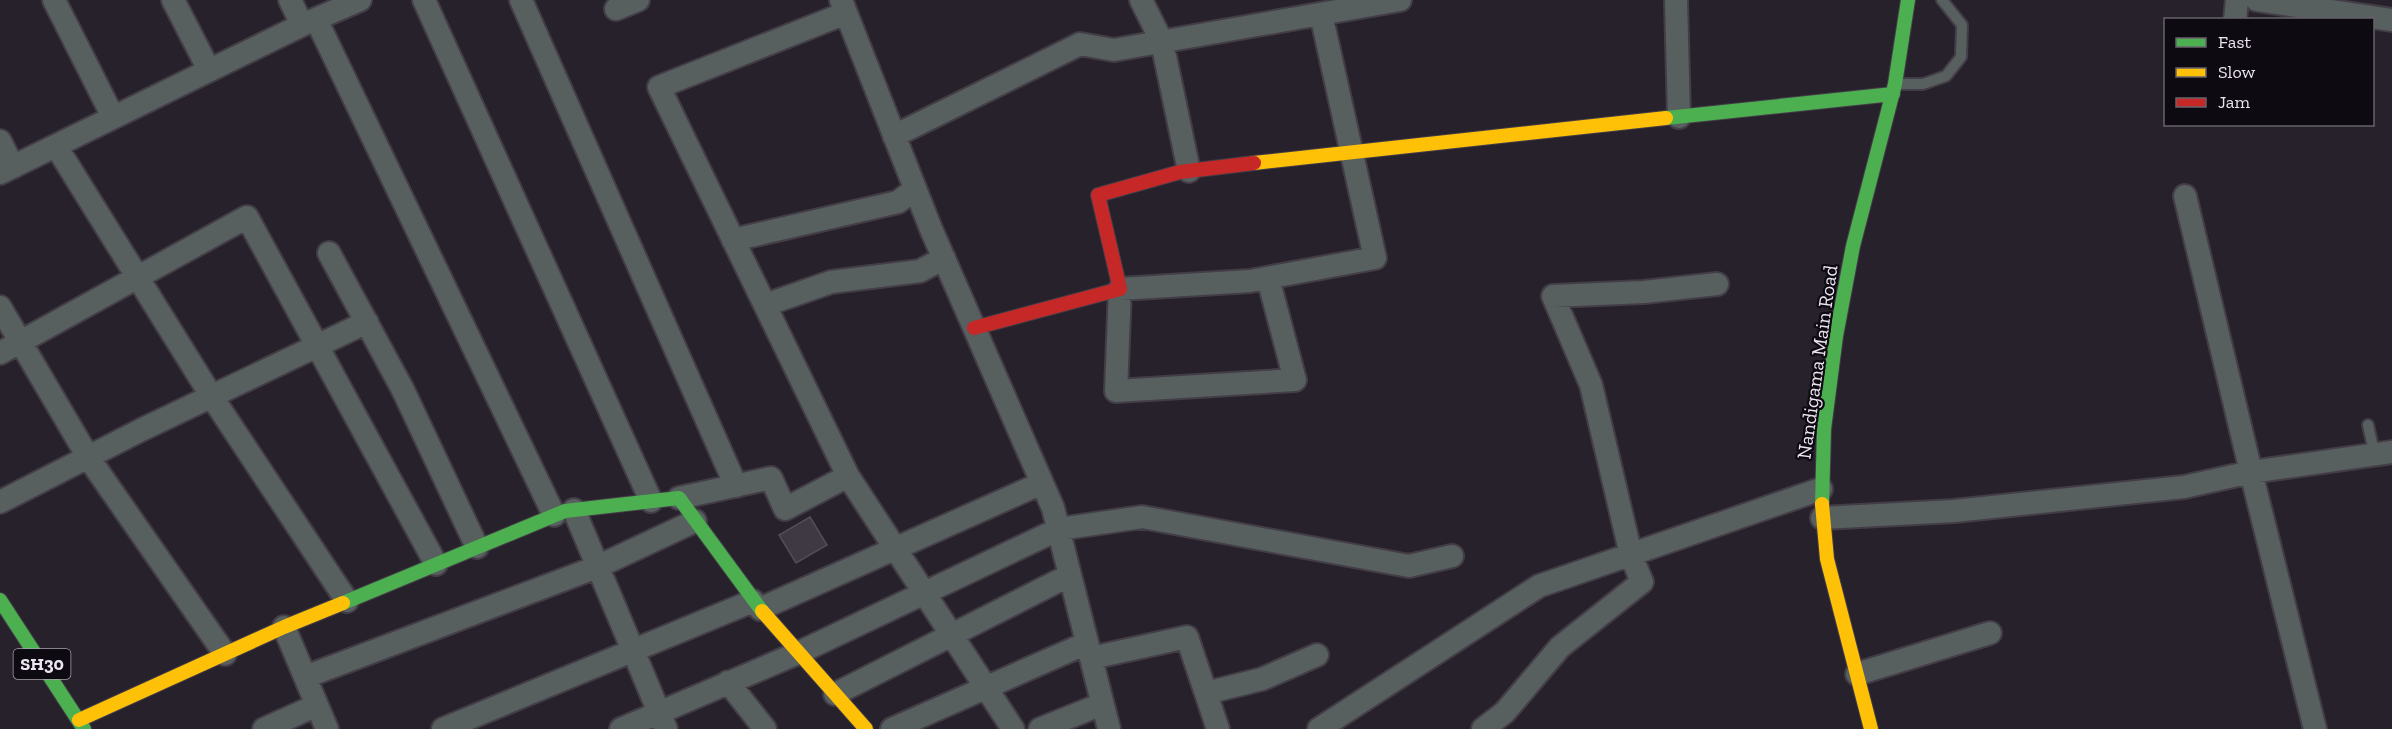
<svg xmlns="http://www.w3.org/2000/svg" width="2392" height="729" font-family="'Zilla Slab',serif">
<rect width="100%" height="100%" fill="#27212c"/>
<path fill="#3e3942" stroke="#524d56" stroke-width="1.5" d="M810,517L827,545L796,563L779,535Z"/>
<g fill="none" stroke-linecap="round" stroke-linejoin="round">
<defs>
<path id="lane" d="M1897,84H1923L1946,76L1961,57L1962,25L1942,0
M2368,425L2375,456"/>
<path id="street" d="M54,0L113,117
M173,0L209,70
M290,0L302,25
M424,0L651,501
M521,0L736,486
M841,0L931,229L1053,508L1109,729
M1141,0L1162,42L1189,171
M1676,0L1679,117
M2257,0L2392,20
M616,9L638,0
M846,13L659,87L848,476L1013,729
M316,19L554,515
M2235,20L2237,0
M894,136L1080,44L1114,50L1400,0
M0,141L13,167
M56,146L212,397L347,601
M0,173L302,25L360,0
M2185,196L2251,472L2315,729
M733,240L898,202L915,189
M329,253L403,390L477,547
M1268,278L1295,380L1116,391L1120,289L1250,281L1375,258L1321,14
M765,305L831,282L920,271L944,258
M0,307L88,457L225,654
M0,353L247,217L436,564
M679,498L771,478L785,509L848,476
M0,502L141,430L367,322
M574,510L666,729
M1822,518L1954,511L2184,487L2251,472L2392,452
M760,609L1042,483
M284,627L327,729
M1091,658L1187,637L1218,729
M1857,674L1990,633
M305,677L597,567L695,521
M728,682L765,729
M1206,693L1262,679L1317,655
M835,694L1070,575
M264,729L317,705
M443,729L753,601
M621,729L798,653L1059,529L1142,517L1409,566L1452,556
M892,729L1087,643
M1040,729L1102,704
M1319,729L1539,586L1821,489
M1483,729L1505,712L1560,647L1642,582L1631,555L1591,385L1553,296L1644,292L1717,284"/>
<path id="fast" d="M1666,118L1893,94
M1822,504L1824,429L1836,336L1853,246L1895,84L1908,0
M0,600L84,729
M343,603L565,511L679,498L762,611"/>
<path id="slow" d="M1254,163L1666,118
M1822,504L1827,559L1871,729
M762,611L866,729
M79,720L284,627L343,603"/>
<path id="jam" d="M974,328L1120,289L1098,195L1180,172L1254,163"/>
</defs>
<use href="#lane" stroke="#433d47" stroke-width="14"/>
<use href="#street" stroke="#433d47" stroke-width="26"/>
<use href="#fast" stroke="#433d47" stroke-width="16"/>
<use href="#slow" stroke="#433d47" stroke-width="16"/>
<use href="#jam" stroke="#433d47" stroke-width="16"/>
<use href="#lane" stroke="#57605e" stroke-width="10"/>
<use href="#street" stroke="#57605e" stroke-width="22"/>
<use href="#fast" stroke="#4caf50" stroke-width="14"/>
<use href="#slow" stroke="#ffc107" stroke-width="14"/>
<use href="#jam" stroke="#c62828" stroke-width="14"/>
</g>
<g text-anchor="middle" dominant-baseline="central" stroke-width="4.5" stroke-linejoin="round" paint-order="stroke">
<rect fill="#0e0a12" stroke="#a9a3ae" stroke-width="1.5" x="13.5" y="649" width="57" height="30" rx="4.5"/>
<g font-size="18" font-weight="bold" fill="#ece5f1">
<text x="42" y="664">SH30</text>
</g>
<g font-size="20" fill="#ece5f1" stroke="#0e0a12">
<text transform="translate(1817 362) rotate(-82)">Nandigama Main Road</text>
</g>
</g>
<rect x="2164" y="18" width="210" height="108" fill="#0e0a12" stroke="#67626b" stroke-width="1.5"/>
<rect x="2176" y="38" width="30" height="9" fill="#4caf50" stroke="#67626b" stroke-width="1.5"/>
<text x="2218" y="48" font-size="18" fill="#ece5f1">Fast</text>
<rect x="2176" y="68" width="30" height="9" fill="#ffc107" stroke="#67626b" stroke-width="1.5"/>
<text x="2218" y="78" font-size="18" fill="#ece5f1">Slow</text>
<rect x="2176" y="98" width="30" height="9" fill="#c62828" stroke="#67626b" stroke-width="1.5"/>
<text x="2218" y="108" font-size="18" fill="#ece5f1">Jam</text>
</svg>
